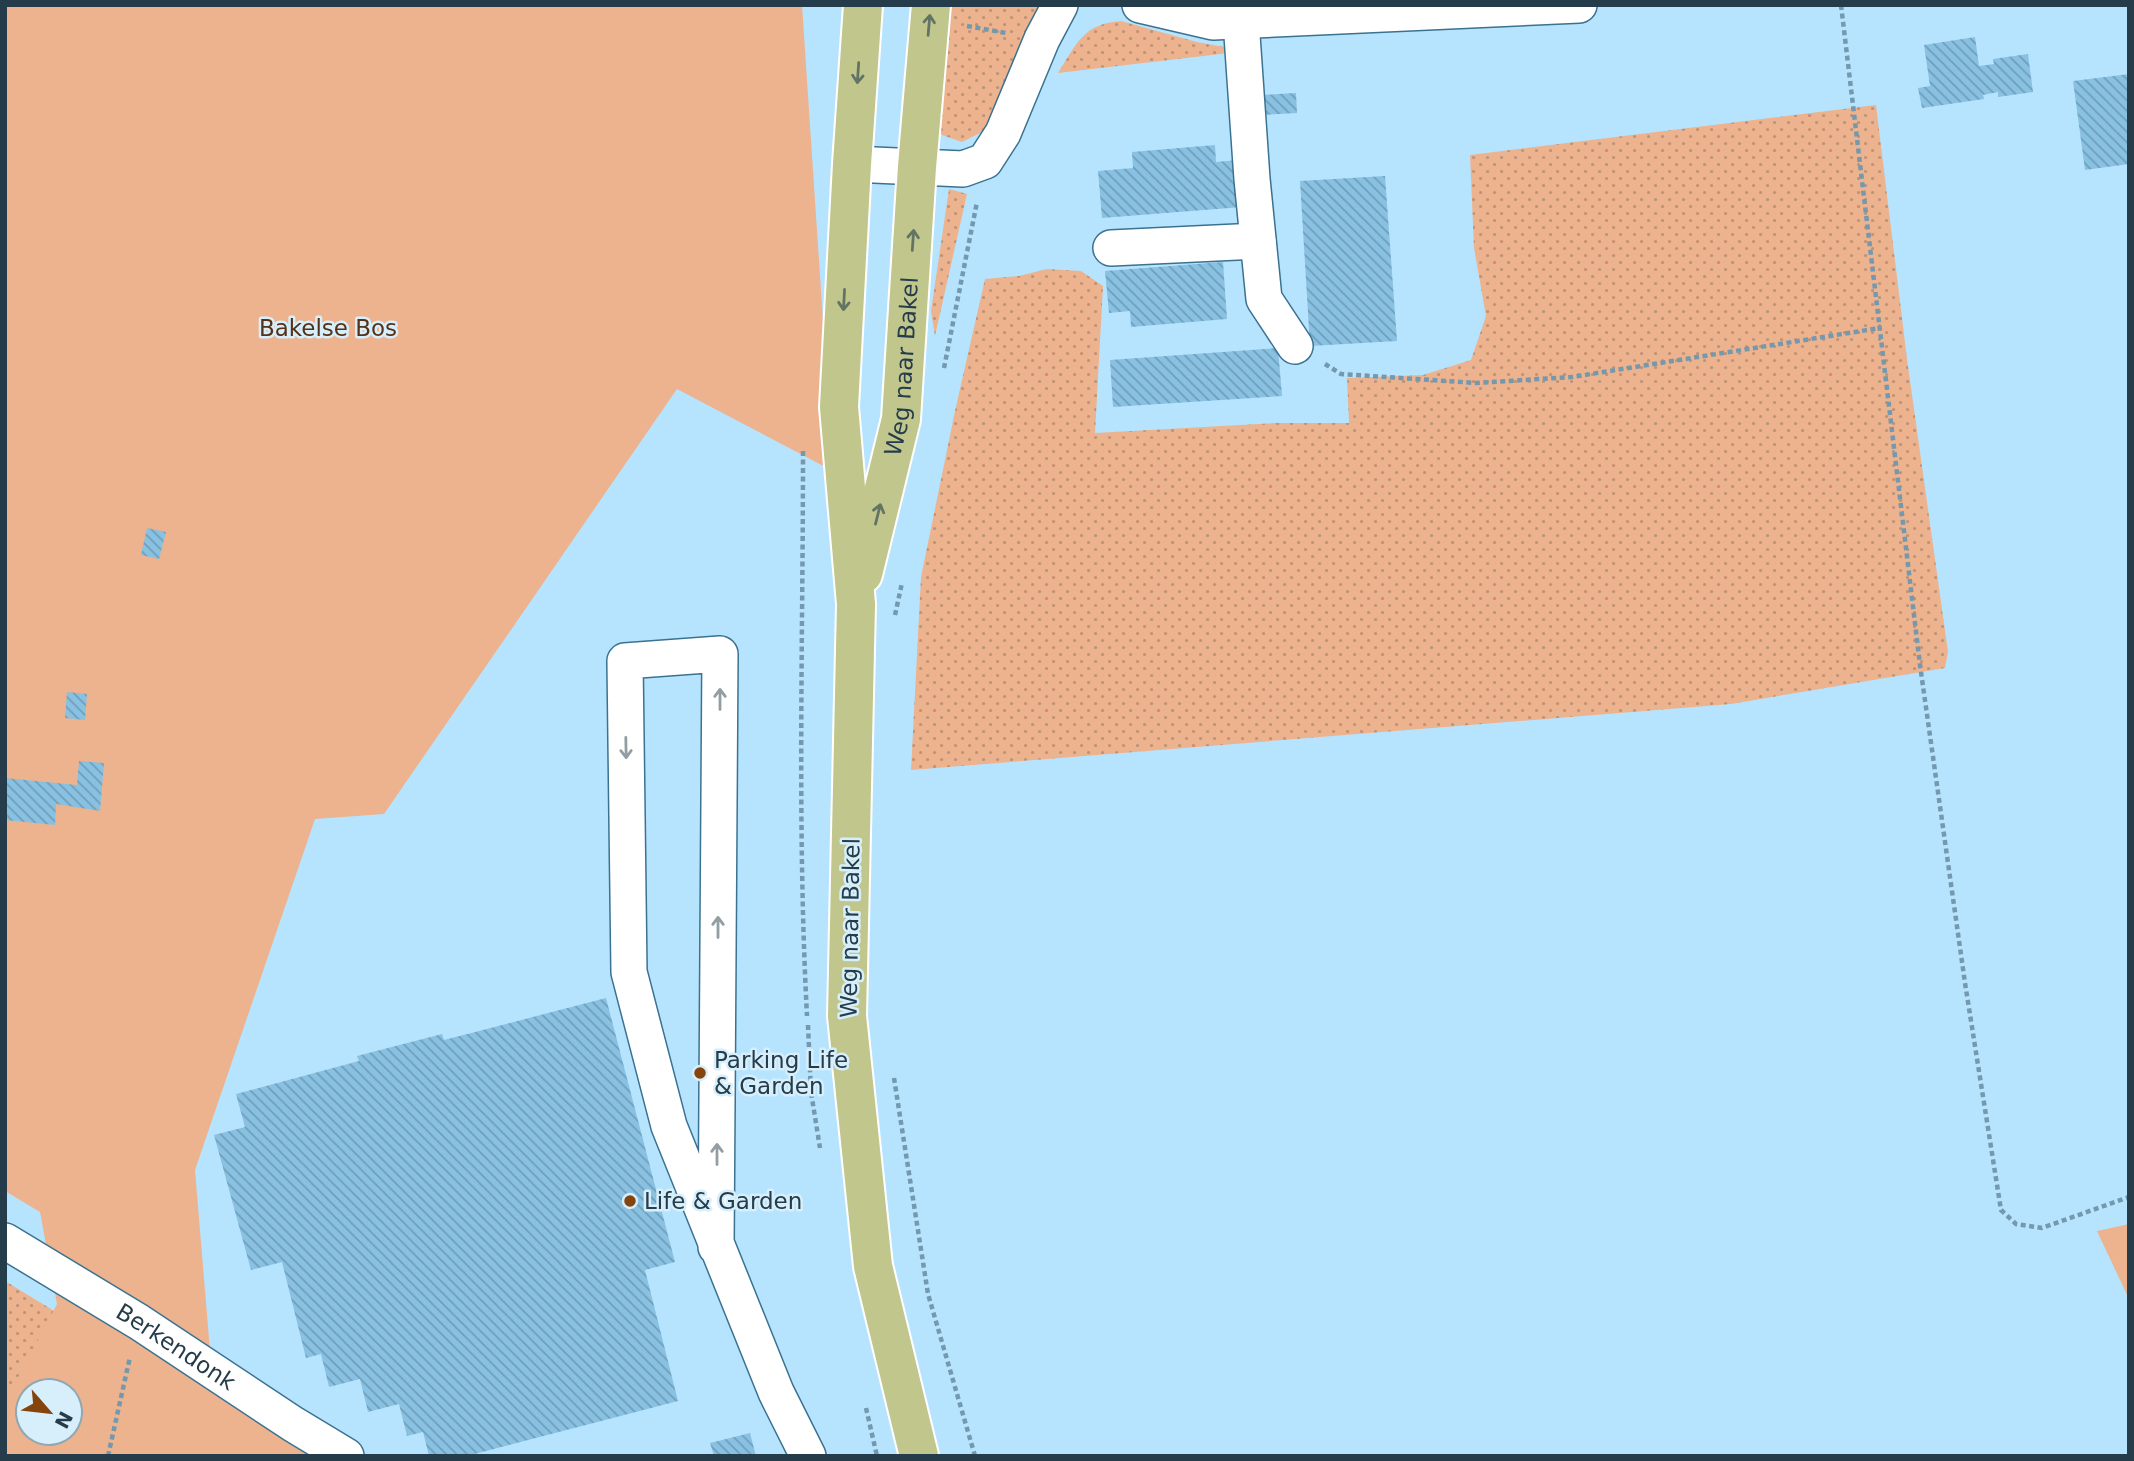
<svg xmlns="http://www.w3.org/2000/svg" width="2134" height="1461" font-family="'DejaVu Sans',sans-serif">
<defs>
<pattern id="grass-dots" width="8" height="8" patternUnits="userSpaceOnUse" patternTransform="scale(1.75)"><rect width="8" height="8" fill="#ecb38e"/><path d="M2 2h.1M6 6h.1" fill="none" stroke="#bf9376" stroke-width="1.8" stroke-linecap="round"/></pattern>
<pattern id="building-back-hatch" width="6" height="6" patternUnits="userSpaceOnUse" patternTransform="scale(1.75)"><rect width="6" height="6" fill="#89c1e2"/><path d="M-1 5l2 2M0 0l6 6M5-1l2 2" fill="none" stroke="#709eb9"/></pattern>
</defs>
<rect width="100%" height="100%" fill="#b6e4ff"/>
<path fill="url(#grass-dots)" d="M941,5H1042L994,109L988,129L962,142L942,135L932,120Z
M1121,21L1197,42L1246,51L1058,73C1077,43 1083,24 1121,21Z
M1876,105L1907,359L1948,652L1945,668L1731,704L911,770L921,577L955,411L985,279L1019,276L1047,269L1081,271L1103,286L1095,433L1276,423H1349L1347,378L1423,375L1471,360L1486,316L1474,248L1470,155Z
M949,189L967,194L935,336L931,311Z
M5,1281L74,1323L28,1391V1433L5,1456Z"/>
<path fill="#ecb38e" fill-rule="evenodd" d="M5,5H802L833,471L677,389L384,814L315,819L195,1170L213,1387L325,1456H5V1402L57,1304L40,1212L5,1191ZM28,1391H70V1433H28Z
M2129,1224V1299L2097,1231Z"/>
<path fill="url(#building-back-hatch)" d="M1975,37L1979,66L1994,64L1993,59L2028,54L2033,92L1998,97V92L1983,95L1984,99L1922,108L1918,88L1930,86L1924,45Z
M2129,74V164L2085,170L2073,81Z
M1296,93L1297,113L1263,115L1262,95Z
M1215,145L1216,162L1238,160L1242,207L1102,218L1098,171L1133,168L1132,152Z
M1385,176L1397,341L1310,346L1300,181Z
M1223,262L1227,319L1131,327L1130,311L1109,313L1105,271Z
M1278,348L1282,396L1113,407L1110,360Z
M147,528L166,532L159,559L141,555Z
M67,692L87,694L85,720L65,718Z
M79,761L104,763L100,811L56,804L55,825L5,820V778L77,785Z
M606,998L675,1262L645,1270L678,1401L467,1456H429L423,1432L407,1436L399,1404L368,1412L360,1379L329,1387L321,1354L306,1358L282,1262L251,1270L214,1135L245,1127L236,1094L359,1061L357,1056L442,1034L444,1040Z
M750,1433L756,1456H714L710,1443Z"/>
<g fill="none" stroke-linecap="round" stroke-linejoin="round">
<defs>
<g id="minor">
<path d="M1140,5L1213,22L1579,5"/>
<path d="M1241,21L1252,179L1264,299L1295,346"/>
<path d="M852,164L963,169L985,161L1003,133L1042,39L1060,5"/>
<path d="M1111,248L1258,241"/>
<path id="s1" d="M5,1241L139,1322L293,1424L346,1456"/>
<path d="M716,1247L720,654L625,661L629,972L669,1126L776,1392L808,1456"/>
</g>
<g id="major">
<path d="M863,5L852,164L839,407L856,604L847,1016L873,1266L919,1456"/>
<path id="s2" d="M863,574L901,419L917,167L931,5"/>
</g>
</defs>
<use href="#minor" stroke="#3b7290" stroke-width="38"/>
<use href="#major" stroke="#fff" stroke-width="42"/>
<path stroke="#7498ad" stroke-width="4.5" stroke-dasharray="5 3.5" stroke-linecap="butt" d="M1841,5L1920,665L1965,983L2001,1210L2016,1224L2042,1228L2129,1197
M967,26L1006,33
M1325,364L1341,374L1476,383L1572,377L1880,328
M944,368L977,202
M803,451C803,640 797,827 807,1016
M895,615L902,583
M808,1025L811,1092L820,1148
M894,1078L928,1294L975,1456
M866,1408L877,1456
M108,1456L130,1357"/>
<use href="#minor" stroke="#fff" stroke-width="35"/>
<use href="#major" stroke="#c1c78c" stroke-width="38"/>
</g>
<defs><path id="oneway-shaft" d="M-6 0H5M1.5-3L5.5 0L1.5 3" fill="none" stroke-width="1.6" stroke-linecap="round" stroke-linejoin="round" transform="scale(1.75)"/></defs>
<g stroke="#637464">
<use href="#oneway-shaft" transform="translate(929 25) rotate(-85)"/>
<use href="#oneway-shaft" transform="translate(858 73) rotate(94)"/>
<use href="#oneway-shaft" transform="translate(913 240) rotate(-86)"/>
<use href="#oneway-shaft" transform="translate(844 300) rotate(93)"/>
<use href="#oneway-shaft" transform="translate(878 514) rotate(-76)"/>
</g>
<g stroke="#929ea4">
<use href="#oneway-shaft" transform="translate(720 699) rotate(-90)"/>
<use href="#oneway-shaft" transform="translate(626 748) rotate(89)"/>
<use href="#oneway-shaft" transform="translate(718 927) rotate(-90)"/>
<use href="#oneway-shaft" transform="translate(717 1154) rotate(-90)"/>
</g>
<g fill="#84440c" stroke="#d7eefb" stroke-width="2.5">
<circle cx="700" cy="1073" r="7"/>
<circle cx="630" cy="1201" r="7"/>
</g>
<g text-anchor="middle" dominant-baseline="central" stroke-width="5" stroke-linejoin="round" paint-order="stroke">
<g font-size="23" fill="#553118" stroke="#d7eefb">
<text x="328" y="328">Bakelse Bos</text>
</g>
<g font-size="23" fill="#253c4a" stroke="#d7eefb">
<text stroke="none"><textPath href="#s2" startOffset="212">Weg naar Bakel</textPath></text>
<text transform="translate(850 928) rotate(-89)">Weg naar Bakel</text>
<text stroke="none"><textPath href="#s1" startOffset="201">Berkendonk</textPath></text>
</g>
<g font-size="23" fill="#253c4a" stroke="#d7eefb" text-anchor="start">
<text x="714" y="1060">Parking Life<tspan x="714" dy="26">&amp; Garden</tspan></text>
<text x="644" y="1201">Life &amp; Garden</text>
</g>
</g>
<rect width="2134" height="1461" fill="none" stroke="#253c4a" stroke-width="14"/>
<g transform="translate(49 1412) rotate(118)"><circle r="33" fill="#d7eefb" stroke="#90a7b4" stroke-width="2"/>
<path d="M0-5L12 26L0 18L-12 26Z" fill="#84440c"/>
<text y="-10" font-size="19" font-weight="bold" text-anchor="middle" fill="#253c4a">N</text>
</g>
</svg>
